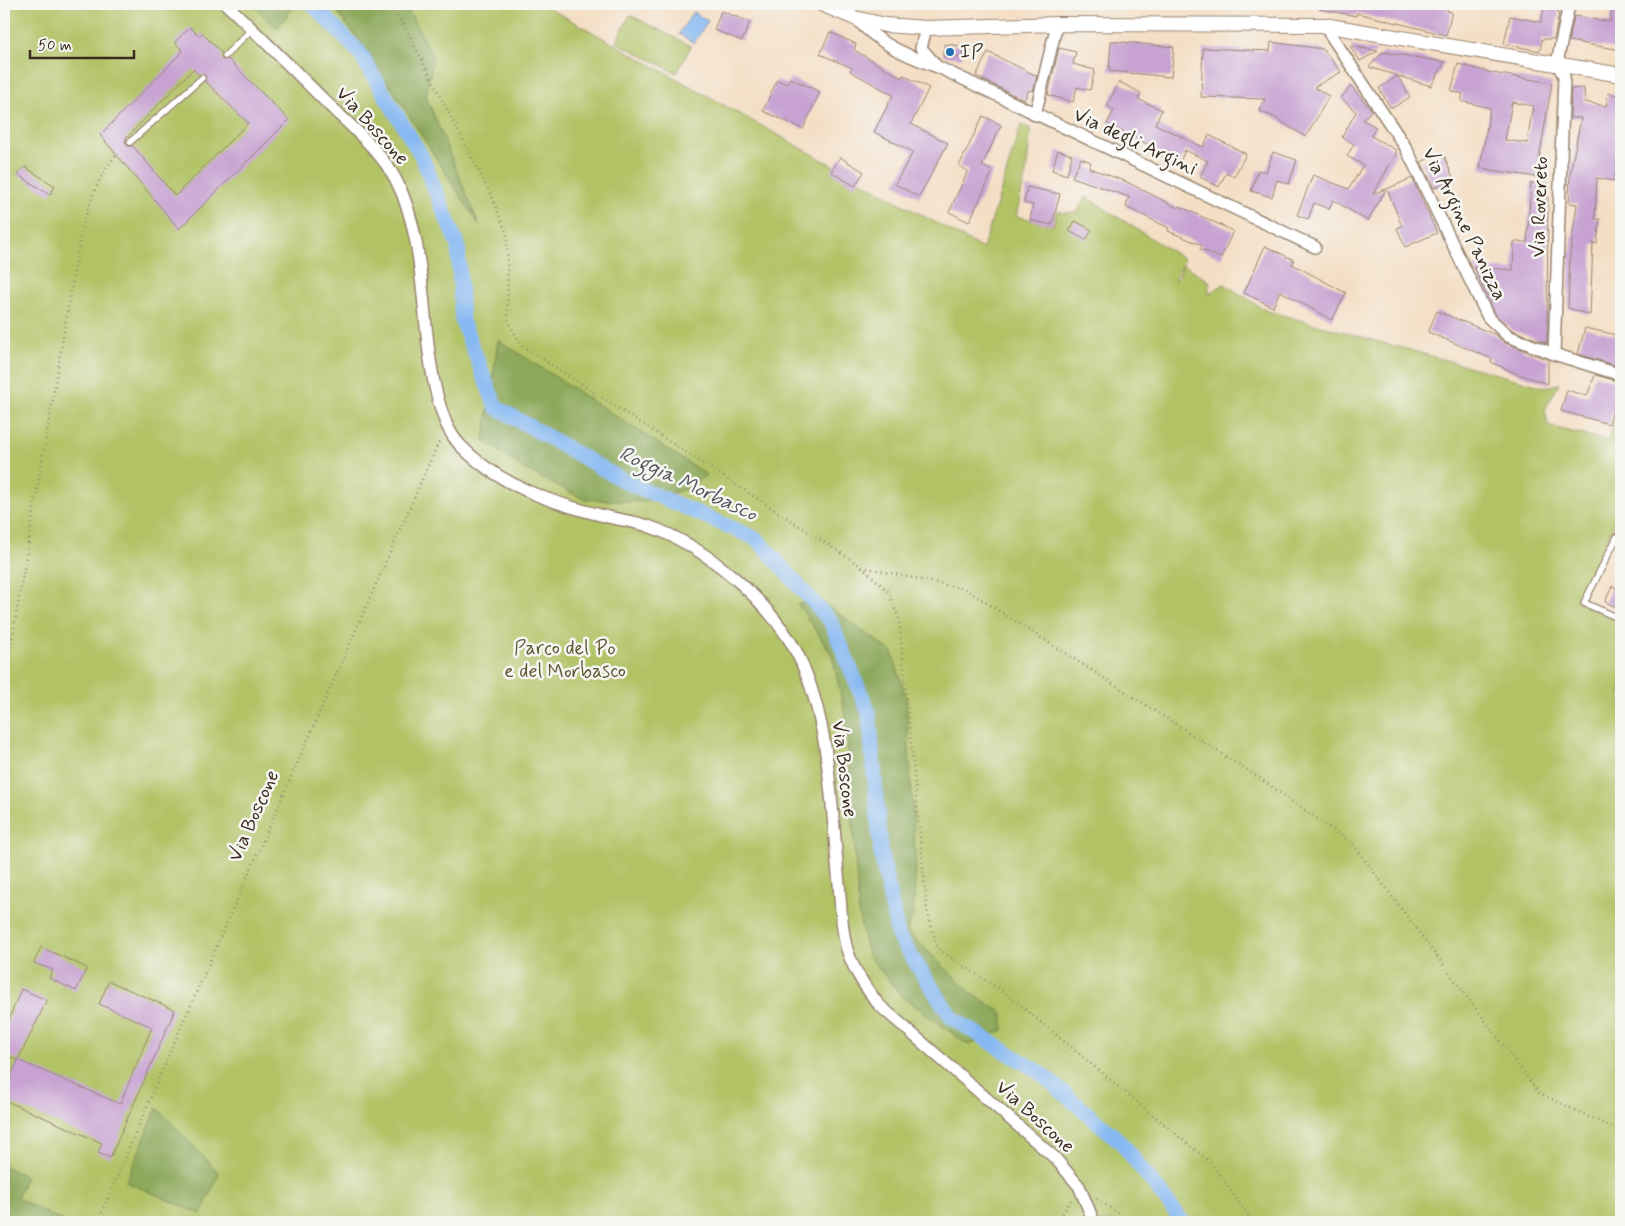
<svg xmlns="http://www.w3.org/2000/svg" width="1625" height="1226" font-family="Mynerve,sans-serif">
<rect width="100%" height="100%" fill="#f6f6f2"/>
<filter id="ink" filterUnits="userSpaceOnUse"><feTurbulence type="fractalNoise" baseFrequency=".02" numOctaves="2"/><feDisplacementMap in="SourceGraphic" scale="10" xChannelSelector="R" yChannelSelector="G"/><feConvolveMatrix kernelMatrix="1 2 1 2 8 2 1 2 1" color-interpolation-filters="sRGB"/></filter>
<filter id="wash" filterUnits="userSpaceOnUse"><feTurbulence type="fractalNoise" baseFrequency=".0096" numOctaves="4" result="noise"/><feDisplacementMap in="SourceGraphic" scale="20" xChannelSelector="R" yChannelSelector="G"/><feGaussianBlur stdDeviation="1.12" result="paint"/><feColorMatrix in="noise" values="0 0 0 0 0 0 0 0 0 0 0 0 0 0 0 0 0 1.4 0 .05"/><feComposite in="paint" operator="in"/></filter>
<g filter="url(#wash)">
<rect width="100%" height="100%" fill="#f4dec4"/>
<path fill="#b2c366" stroke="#767642" d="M4,4H542L983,249L1021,125L1031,129L1026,174L1016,216L1053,225L1057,211L1067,213L1077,212L1086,197L1184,259L1174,280L1178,278L1183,264L1210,282L1208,294L1224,284L1267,311L1544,387L1559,384L1545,409L1548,426L1608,441L1621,405V510L1578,601L1621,621V1222H4Z
M630,15L691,46L677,73L616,42Z"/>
<path fill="#8da95b" stroke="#646a3c" d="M259,4H296L277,28L256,8Z
M331,4H405L433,58L426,96L479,225L369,53Z
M498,340L707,475L685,489L642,502L584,499L522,468L484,440Z
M821,601L892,652L906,698L916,869L913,915L907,931L970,992L1003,1013V1030L968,1045L902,996L868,955L859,916L846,719L832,655L798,604Z
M157,1108L219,1173L201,1214L126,1182Z
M4,1166L26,1176L17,1198L64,1222H4Z"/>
<path fill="#86b8f2" stroke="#607188" d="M693,12L708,21L694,43L679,34Z"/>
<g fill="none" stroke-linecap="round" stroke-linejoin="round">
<path stroke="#86b8f2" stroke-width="15" d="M312,4L359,52L421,155L458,246L462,321L496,407L624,481L757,539L831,622L869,713L881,853L898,936L952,1018L1039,1072L1121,1142L1183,1222"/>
</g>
<g id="blocks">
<path fill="#c7a2d2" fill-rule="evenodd" d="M1319,4H1449L1447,11L1452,12L1446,35L1357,13L1356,16L1319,9Z
M1545,4H1559L1557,13H1559L1554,39H1542L1540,51L1504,44L1510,16L1541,22Z
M1613,4H1621V50L1569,41L1574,16L1610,22Z
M721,11L750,22L742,41L714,30Z
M190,27L199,36L202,33L222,53V60L228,59L289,120L179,229L100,135L183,51L175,42ZM193,69L199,75H205V81L248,123L175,196L133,146H128L125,141L126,138Z
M830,32L856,44L854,50L902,78L903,75L929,88L911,124L948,143L919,197L895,184L913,152L874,132L893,95L850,71L852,68L820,54Z
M1111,41L1174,47L1171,77L1109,71Z
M1271,42L1323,49L1341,72L1314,87L1329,96L1306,137L1274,117L1259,111L1265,99L1201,97L1203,48L1270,51Z
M944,44L963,46L962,58L943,56Z
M1350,46L1378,51L1360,61Z
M1059,48L1076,52L1073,64L1095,70L1090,90L1077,87L1073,102L1048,95Z
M988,52L1037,76L1033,91L1029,90L1024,100L976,76Z
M1383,52L1445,62L1431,86L1369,67Z
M1458,64L1493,73L1552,83L1536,177L1480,168L1490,108L1461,101L1463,94L1451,91ZM1512,102L1533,106L1527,143L1505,140Z
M1398,76L1410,97L1394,107H1390L1379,88Z
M790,78L820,92L803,129L763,111L777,80L787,84Z
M1119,82L1141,93L1138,99L1162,110L1155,124L1203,147L1209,135L1246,154L1234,177L1226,173L1219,187L1200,177L1208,161L1185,150L1179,164L1153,152L1155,148L1107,124L1114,110L1107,106Z
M1351,86L1372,110L1363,120L1376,127L1371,136L1396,150V154L1373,194L1386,189L1368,221L1333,200L1329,209L1314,203L1308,219L1297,215L1313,175L1349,189L1363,165L1347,156L1354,144L1342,137L1356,112L1341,98Z
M1584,88L1585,102L1606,106L1608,93L1621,96V144L1614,181L1597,178L1595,219H1600L1597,244L1593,243L1590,315L1568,308L1570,255L1577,204L1569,203L1570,174L1581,118H1570L1571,89Z
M983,116L1001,125L982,166L993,171L969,222L949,212L968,171L959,166Z
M1058,150L1072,155L1067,175L1052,170Z
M1273,152L1297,160L1289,184L1277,180L1272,197L1251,191L1258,170L1266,172Z
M1443,153L1454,180L1434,188L1421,162Z
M840,157L864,172L855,186L831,172Z
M1081,158L1091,162L1089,168L1127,182L1178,208L1179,206L1233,231L1221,258L1200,249L1202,245L1168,231L1169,228L1126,207L1129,197L1072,177Z
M25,167L55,186L50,195L17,174Z
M1412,178L1437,233L1405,247L1397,228L1402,226L1387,189Z
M1531,183L1548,184L1547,343L1512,330L1496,315L1474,267L1513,270L1514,242H1527Z
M1027,187L1060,194L1052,225L1030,220L1033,205L1024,203Z
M1075,221L1092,230L1086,240L1069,231Z
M1265,246L1294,260L1292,264L1346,293L1332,320L1280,291L1273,307L1244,293Z
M1437,311L1496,335L1505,343L1548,360V384L1515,373L1491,362L1492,359L1428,332Z
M1585,328L1621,336V367L1578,354Z
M1595,375L1621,382V394H1619L1616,400L1609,424L1561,411L1567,390L1587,396Z
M1612,586L1621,590V609L1605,602Z
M41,947L87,968L76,991L49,978L53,970L34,963Z
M109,981L175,1010L110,1158L98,1153L102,1143L4,1100V1092L18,1060L120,1104L152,1027L99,1004Z
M21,989L47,1000L18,1060L4,1054V1032Z"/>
</g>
</g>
<g filter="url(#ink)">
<use href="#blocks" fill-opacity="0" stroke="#988471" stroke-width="1"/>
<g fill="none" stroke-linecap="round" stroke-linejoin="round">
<defs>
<path id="service" d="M225,56L252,29
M130,142L202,78
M1621,539L1617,537L1584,603L1621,619"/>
<path id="minor" d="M226,4C261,37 295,71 328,104C352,127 382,152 397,182C429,246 419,330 438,399C443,416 447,431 460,445C498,485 552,503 604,516C618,520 634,521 648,526C703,545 762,595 792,644C831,711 831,808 839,884C841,905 841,929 847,949C853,970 866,988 879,1005L1055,1158L1079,1186L1094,1222
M855,18C882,46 904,54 940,68L1315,247
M1324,25L1406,148L1488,317L1508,336L1554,354L1621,375
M926,28L921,48L935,64
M1035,115L1057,24
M1554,354L1564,76L1557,63L1569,4"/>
<path id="tertiary" d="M821,4L855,18L885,25L926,28L1057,24L1324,25L1621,75"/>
</defs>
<use href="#service" stroke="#988471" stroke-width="8"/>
<use href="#minor" stroke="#988471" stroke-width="14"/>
<use href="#tertiary" stroke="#988471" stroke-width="16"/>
<path stroke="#988471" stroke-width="2.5" stroke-dasharray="1 4" stroke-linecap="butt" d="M388,4L405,27L492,197L507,235L508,321L521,345L861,566L888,591L899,619L927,909L937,948L1009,996L1211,1163L1253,1222
M862,567L965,589L1255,775L1353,844L1539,1093L1621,1132
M4,687L79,243C87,209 94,183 116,155
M1097,1199L1131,1222
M98,1222L167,1059L440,439
M1057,1222L1071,1200"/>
<use href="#service" stroke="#fff" stroke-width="5.5"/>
<use href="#minor" stroke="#fff" stroke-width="11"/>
<use href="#tertiary" stroke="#fff" stroke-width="14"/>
</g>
</g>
<circle fill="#1f6fb2" stroke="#f6f6f2" stroke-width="2" cx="950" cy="52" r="5"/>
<g text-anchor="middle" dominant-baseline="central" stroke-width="5" stroke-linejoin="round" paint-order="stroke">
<g font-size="20" fill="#3b2a1e" stroke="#f6f6f2" text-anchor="start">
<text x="960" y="52">IP</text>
</g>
<g font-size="20" fill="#3b2a1e" stroke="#f6f6f2">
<text transform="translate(372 126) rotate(48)">Via Boscone</text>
<text transform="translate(1135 142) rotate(25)">Via degli Argini</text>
<text transform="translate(1540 207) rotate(-88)">Via Rovereto</text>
<text transform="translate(1464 224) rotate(64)">Via Argine Panizza</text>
<text transform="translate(844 769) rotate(83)">Via Boscone</text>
<text transform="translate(254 816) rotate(-66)">Via Boscone</text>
<text transform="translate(1035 1117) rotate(42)">Via Boscone</text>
</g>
<g font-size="20" fill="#5f5834" stroke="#f6f6f2">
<text x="565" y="648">Parco del Po<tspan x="565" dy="23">e del Morbasco</tspan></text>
</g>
<g font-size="21" font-style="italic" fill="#52555e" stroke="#f6f6f2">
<text transform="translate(688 484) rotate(25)">Roggia Morbasco</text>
</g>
</g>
<rect width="1625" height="1226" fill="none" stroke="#f6f6f2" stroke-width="20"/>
<path d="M30 50v8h104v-8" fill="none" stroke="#3b2a1e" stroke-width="2.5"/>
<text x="38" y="50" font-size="15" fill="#3b2a1e" stroke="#f6f6f2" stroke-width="4" paint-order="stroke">50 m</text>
</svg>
